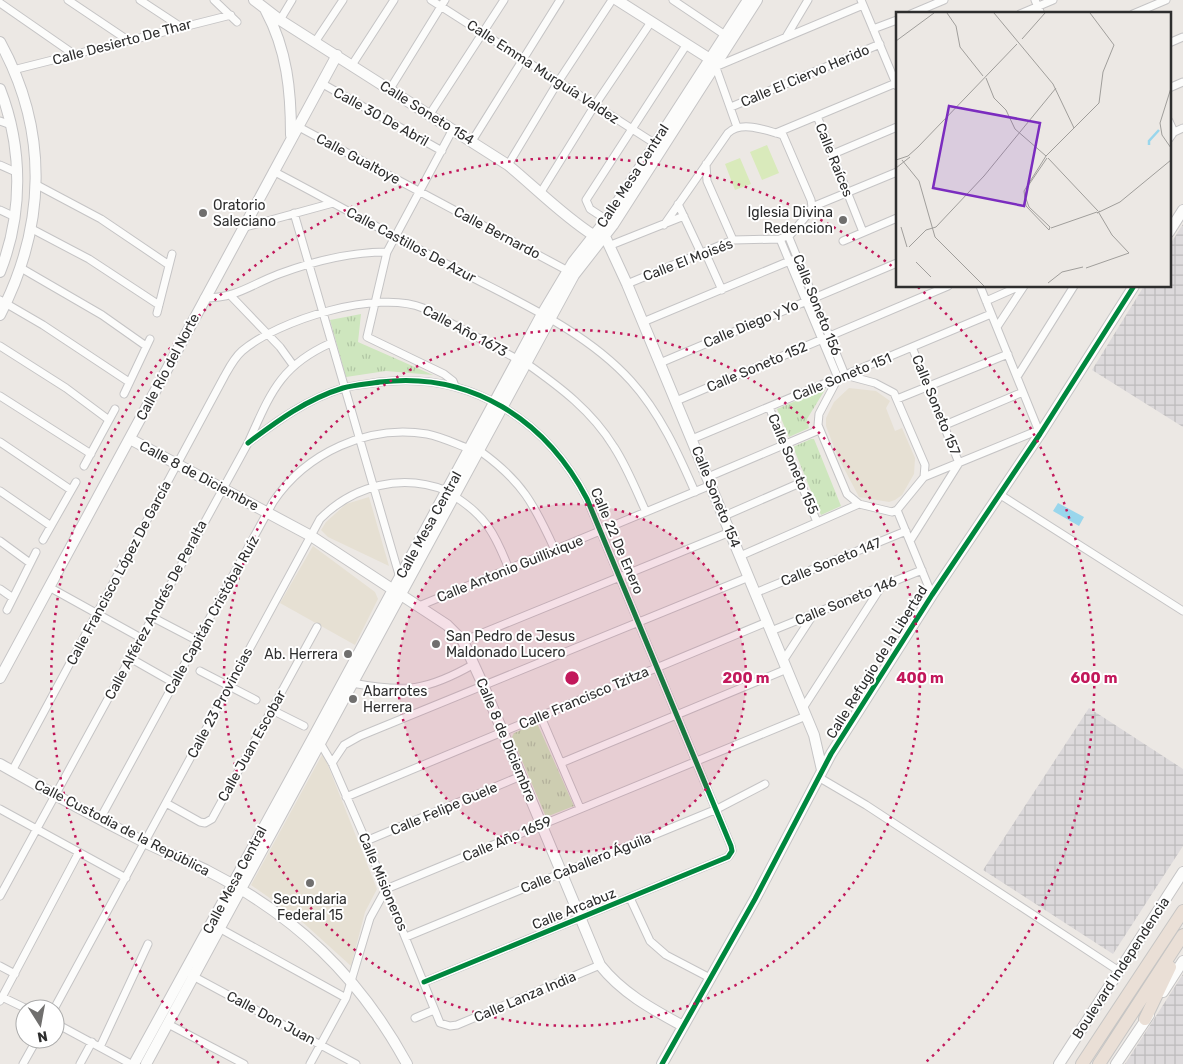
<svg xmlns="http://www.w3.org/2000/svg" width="1183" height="1064" font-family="Rubik,sans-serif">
<defs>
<pattern id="industrial-grid" width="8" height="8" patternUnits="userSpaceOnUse" patternTransform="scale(1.25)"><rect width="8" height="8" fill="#dcd9db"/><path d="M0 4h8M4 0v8" fill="none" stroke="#bdbbbc"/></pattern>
<pattern id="park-tufts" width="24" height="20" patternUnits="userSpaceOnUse" patternTransform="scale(1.25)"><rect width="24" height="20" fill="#cee6be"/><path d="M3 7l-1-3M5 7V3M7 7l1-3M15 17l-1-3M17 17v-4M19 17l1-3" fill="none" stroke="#b1c6a4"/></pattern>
</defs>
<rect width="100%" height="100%" fill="#ece8e4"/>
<path fill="url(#industrial-grid)" d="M1183,224V427L1092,370L1144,286H1169V246Z
M1089,708L1183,769V846L1113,954L983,870Z
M1183,974V1064H1125Z"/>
<path fill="#e6e0d3" d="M849,388L876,391L890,401L886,408L895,431L902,428L915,458L914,474L902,495L895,500L889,502L859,497L837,455L826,426V418L834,402Z
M369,497L389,566L328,537L321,530L326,522L346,504Z
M313,546L375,592L378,599L355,645L280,603Z
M323,753L377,889L365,912L351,966L298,918L251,885Z"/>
<path fill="url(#park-tufts)" d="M361,314L358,342L433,375L386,371L346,377L330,320Z
M826,388L807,419L809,428L789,437L777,409Z
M811,439H814L841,506L821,515L793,447Z
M537,723L574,806L546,817L512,737L514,733Z"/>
<path fill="#d9eabb" d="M767,145L779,173L762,180L750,152Z
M740,158L751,184L735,190L725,164Z"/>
<path fill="#99d6ec" d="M1058,503L1084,517L1079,526L1053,511Z"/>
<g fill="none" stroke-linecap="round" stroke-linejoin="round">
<defs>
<path id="street" d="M68,0L129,41
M140,0L181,27
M214,0L237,22
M431,0L654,143
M673,0L725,35
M861,0L897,86
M1035,0L1041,14
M0,3L75,55
M911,14L944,0
M1020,14L1053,0
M1133,14L1166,0
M280,20L292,0
M873,29L897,20
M786,37L808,0
M315,42L343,0
M1169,43L1183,37
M352,65L394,0
M715,65L737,127
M715,67L863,5
M13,70L231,15
M321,83L442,151
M1169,88L1183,82
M390,89L445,0
M731,107L880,44
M430,114L504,0
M817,116L863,232
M0,121L11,125
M1169,121L1174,132L1169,139
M297,126L570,272
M453,129L387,252L367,337L444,374L453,381L455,386
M776,133L896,83
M1170,134L1183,128
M472,141L560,0
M833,154L897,127
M706,164L707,181L733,240
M0,165L18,173
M508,165L558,82L612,0
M273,171C334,203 395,237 456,269C516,301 585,330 631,381C660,413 678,453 695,492
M37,185L101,219L169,265
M541,192L595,105L651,22
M678,204L701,253
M0,210L15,217
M294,213L400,578
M610,222L590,209L586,200L687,44
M664,225L728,133C742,120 767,131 783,135L811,200L812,207
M245,227L333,203
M32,229L89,259L159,305
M780,239L838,378L819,414L818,425L847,494L859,504L892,512L897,510L924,477L925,465L894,393L875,383L845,375L788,235
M843,241L897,218
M611,245L684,216
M705,252L722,290
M21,268L102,315L146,346
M627,284L733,240L780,239L791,234L808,214L812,207L897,172
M980,286L1040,434
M231,296L280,347L293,365
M204,298C237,298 250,285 279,274C314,261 350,252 387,252
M0,300L43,325L129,382
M986,301L1020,286
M157,313L172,254
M643,322L792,260
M997,327L1024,286
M0,346L66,388L109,420
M526,363C560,387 592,411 614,447C627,467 636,490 646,512
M660,363L897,263
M1017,377L1074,286
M124,394L150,339
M0,396L91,454
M897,399L1008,354
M676,401L948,286
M769,407L817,522
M945,425L1023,392
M692,439L991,314
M0,442L71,490
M248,443C277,421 307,399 343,388C355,385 368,384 380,382C471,371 546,420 587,499L731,846L732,851L728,857L424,982
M480,451C522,481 534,504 555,550
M84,466L115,409
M708,477L819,430
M924,477L1039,430
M0,491L51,526
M999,494L1183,611
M454,496C486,516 495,534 509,569
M897,510L932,595
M724,516L800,483
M43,540L76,482
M0,541L30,563
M910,541L959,463L912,347
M740,556L859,504
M49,587L141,638
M0,589L13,598
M755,593L906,531
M419,606L711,485
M7,610L36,552
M152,617L198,641
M771,631L922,570
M463,641L730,532
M130,658L174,683
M783,661L813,615
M200,671L256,700
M352,683C405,693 427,691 474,664
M803,708L881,587
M272,710L304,726
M541,717L580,808
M319,741L332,763L366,841L440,1023L450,1026L457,1025L600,965
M332,763L344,745L360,736L749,577
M561,763L787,669
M12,771L224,377C229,368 234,358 242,351C278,320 378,289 423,308L517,359
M820,778L866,805L1119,971
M346,797L767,622
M166,803L200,822L205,823L212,819L317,627
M0,809L126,878
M100,819L273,502C306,453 368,424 427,434C442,437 456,444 470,449
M366,841L521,776
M0,896L248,443C270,395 279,366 331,343
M630,898L650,941L666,955L710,978
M219,928L346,998
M406,937L717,809L765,784
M0,966L15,974
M191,975L356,1064
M2,997L27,1009
M0,1001L79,852
M54,1009L320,519C354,485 402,473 447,491
M415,1018L434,1010
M55,1023L131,1064
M168,1024L244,1064
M100,1047L148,944
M23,1064L37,1039
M80,1064L92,1042
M310,1064L346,998L370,918L386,889L806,716"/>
<path id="secondary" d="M254,0L280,20L508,165C537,189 562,215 593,235
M617,0L710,59L714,64
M266,11C287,50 291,91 291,135
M0,42C49,131 46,226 0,315
M0,89C23,148 23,214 0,272
M602,230L627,284L814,735L822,770
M1169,232L1183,210
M130,439L311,536L447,625L463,641L484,687L600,965C622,993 652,1009 683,1026
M0,678L337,55
M0,764C47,791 95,817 144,842C164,852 185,860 206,870C295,915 359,976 407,1064
M1163,992L1183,961
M134,1064L315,734L542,314L573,262L606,220L748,0
M146,1064L574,275L613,225L757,0
M662,1064L755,899L831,754L932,595L1040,434L1134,286
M1059,1064L1183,872
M1116,1064L1149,1015"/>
<path id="highway" d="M1145,1019L1170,967
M1082,1064L1183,911
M1099,1064L1183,935"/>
</defs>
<use href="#street" stroke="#c5c4c5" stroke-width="9"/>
<use href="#secondary" stroke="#c5c4c5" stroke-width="12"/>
<use href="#highway" stroke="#c6c5c4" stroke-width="14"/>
<use href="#street" stroke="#fcfcfb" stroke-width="7"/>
<use href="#secondary" stroke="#fcfcfb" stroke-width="10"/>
<use href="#highway" stroke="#eadfd6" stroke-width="12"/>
<defs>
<path id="cycleway" d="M248,443C277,421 307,399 343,388C355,385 368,384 380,382C471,371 546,420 587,499L731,846L732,851L728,857L424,982
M662,1064L755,899L831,754L932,595L1040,434L1134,286"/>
</defs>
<use href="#cycleway" stroke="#fff" stroke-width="8"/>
<use href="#cycleway" stroke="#00873e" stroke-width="5"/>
</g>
<circle cx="572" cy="678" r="174" fill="#c2185b" fill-opacity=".12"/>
<g fill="none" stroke="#c2185b" stroke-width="2.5" stroke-dasharray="2.5 5">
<circle cx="572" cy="678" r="174"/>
<circle cx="572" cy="678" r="348"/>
<path d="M219 1063A522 522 0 0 1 893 267M918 287A522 522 0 0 1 925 1063"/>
</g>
<g fill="#706f6e" stroke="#fff" stroke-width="2">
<circle cx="203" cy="213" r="5"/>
<circle cx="843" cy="220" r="5"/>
<circle cx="436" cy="644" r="5"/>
<circle cx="348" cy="654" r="5"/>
<circle cx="353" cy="699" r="5"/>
<circle cx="310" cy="883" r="5"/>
</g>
<g text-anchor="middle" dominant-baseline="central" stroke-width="4" stroke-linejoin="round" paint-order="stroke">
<g font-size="14" fill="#2e2e2e" stroke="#fff">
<text transform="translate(122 42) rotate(-15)">Calle Desierto De Thar</text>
<text transform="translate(543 72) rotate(33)">Calle Emma Murguía Valdez</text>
<text transform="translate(805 76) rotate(-23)">Calle El Ciervo Herido</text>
<text transform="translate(427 113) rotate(32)">Calle Soneto 154</text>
<text transform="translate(381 117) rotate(29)">Calle 30 De Abril</text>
<text transform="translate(358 159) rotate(28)">Calle Gualtoye</text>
<text transform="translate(834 160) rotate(68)">Calle Raíces</text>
<text transform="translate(633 176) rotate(-57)">Calle Mesa Central</text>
<text transform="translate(497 233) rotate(28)">Calle Bernardo</text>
<text transform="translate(411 245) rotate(28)">Calle Castillos De Azur</text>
<text transform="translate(688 260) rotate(-21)">Calle El Moisés</text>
<text transform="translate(817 305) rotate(68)">Calle Soneto 156</text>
<text transform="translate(751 324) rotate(-23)">Calle Diego y Yo</text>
<text transform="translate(465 331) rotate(28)">Calle Año 1673</text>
<text transform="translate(168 367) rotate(-62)">Calle Río del Norte</text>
<text transform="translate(757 367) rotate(-23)">Calle Soneto 152</text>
<text transform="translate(842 377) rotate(-22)">Calle Soneto 151</text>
<text transform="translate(936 405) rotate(68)">Calle Soneto 157</text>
<text transform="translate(793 464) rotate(67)">Calle Soneto 155</text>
<text transform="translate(199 476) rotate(28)">Calle 8 de Diciembre</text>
<text transform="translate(716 497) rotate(68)">Calle Soneto 154</text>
<text transform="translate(429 525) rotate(-61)">Calle Mesa Central</text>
<text transform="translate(617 541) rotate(67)">Calle 22 De Enero</text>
<text transform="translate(831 562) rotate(-22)">Calle Soneto 147</text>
<text transform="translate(510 569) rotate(-22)">Calle Antonio Guillixique</text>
<text transform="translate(119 573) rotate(-62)">Calle Francisco López De García</text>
<text transform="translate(846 601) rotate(-22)">Calle Soneto 146</text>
<text transform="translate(156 610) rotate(-62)">Calle Alférez Andrés De Peralta</text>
<text transform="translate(212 615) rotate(-61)">Calle Capitán Cristóbal Ruíz</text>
<text transform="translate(877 662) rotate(-58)">Calle Refugio de la Libertad</text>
<text transform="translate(584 698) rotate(-23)">Calle Francisco Tzitza</text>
<text transform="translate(220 703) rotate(-62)">Calle 23 Provincias</text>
<text transform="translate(506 740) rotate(67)">Calle 8 de Diciembre</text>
<text transform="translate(252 746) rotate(-61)">Calle Juan Escobar</text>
<text transform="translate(444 809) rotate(-23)">Calle Felipe Guele</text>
<text transform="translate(122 828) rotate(27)">Calle Custodia de la República</text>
<text transform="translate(507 839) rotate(-23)">Calle Año 1659</text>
<text transform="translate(586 863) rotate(-22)">Calle Caballero Águila</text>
<text transform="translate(235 880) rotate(-62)">Calle Mesa Central</text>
<text transform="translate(383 882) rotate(67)">Calle Misioneros</text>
<text transform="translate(574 909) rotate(-22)">Calle Arcabuz</text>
<text transform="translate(1121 968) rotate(-57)">Boulevard Independencia</text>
<text transform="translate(525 997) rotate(-23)">Calle Lanza India</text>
<text transform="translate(271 1018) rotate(28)">Calle Don Juan</text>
</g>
<g font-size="14" fill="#2e2e2e" stroke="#fff" text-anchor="start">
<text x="213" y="205">Oratorio<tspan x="213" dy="16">Saleciano</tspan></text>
<text x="833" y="212" text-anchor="end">Iglesia Divina<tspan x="833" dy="16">Redencion</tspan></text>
<text x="446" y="636">San Pedro de Jesus<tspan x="446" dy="16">Maldonado Lucero</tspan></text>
<text x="338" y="654" text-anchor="end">Ab. Herrera</text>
<text x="363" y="691">Abarrotes<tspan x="363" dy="16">Herrera</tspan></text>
<text x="310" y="899" text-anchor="middle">Secundaria<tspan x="310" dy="16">Federal 15</tspan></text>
</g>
</g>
<g transform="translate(896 12)">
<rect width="275" height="275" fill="#ece8e4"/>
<path fill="none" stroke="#99d6ec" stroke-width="2.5" d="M253,133V129L263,118"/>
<path fill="none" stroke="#a09e9b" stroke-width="1" d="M51,1L60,14L64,35L87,64M98,1L157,72L178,116M126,27L149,1M0,29L38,1M90,66L98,86L110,98L119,117L150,144M275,76L264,111L266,123L275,136M151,146L132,174L129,184L133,195L154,215L153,218L130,194L128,179L150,144L203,91L207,60L218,33L194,1M152,146L202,199M0,148L12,144L22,135L121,32M6,148L23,169L39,225L88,274M0,156L14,145M204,199L201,201L224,190L275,148M5,215L11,235M155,216L201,200M13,235L30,218L40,215L88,164L160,76M20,250L35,265M190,256L233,241L216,223L203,201M152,271L166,260L187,255"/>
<path fill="#7b2cbf" fill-opacity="0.15" stroke="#7b2cbf" stroke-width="2.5" d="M53,94L144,111L128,194L37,176Z"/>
<rect width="275" height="275" fill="none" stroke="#2e2e2e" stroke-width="2.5"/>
</g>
<circle cx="572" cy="678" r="8" fill="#c2185b" stroke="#fff" stroke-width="2.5"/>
<g font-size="15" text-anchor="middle" font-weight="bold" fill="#c2185b" stroke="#fff" stroke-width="4" stroke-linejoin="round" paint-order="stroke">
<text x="746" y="683">200 m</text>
<text x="920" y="683">400 m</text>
<text x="1094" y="683">600 m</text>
</g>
<g transform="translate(40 1024) rotate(169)"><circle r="24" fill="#ffffff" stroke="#ababab"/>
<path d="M0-4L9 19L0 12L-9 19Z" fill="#706f6e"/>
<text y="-8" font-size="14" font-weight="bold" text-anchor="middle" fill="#2e2e2e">N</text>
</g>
</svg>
